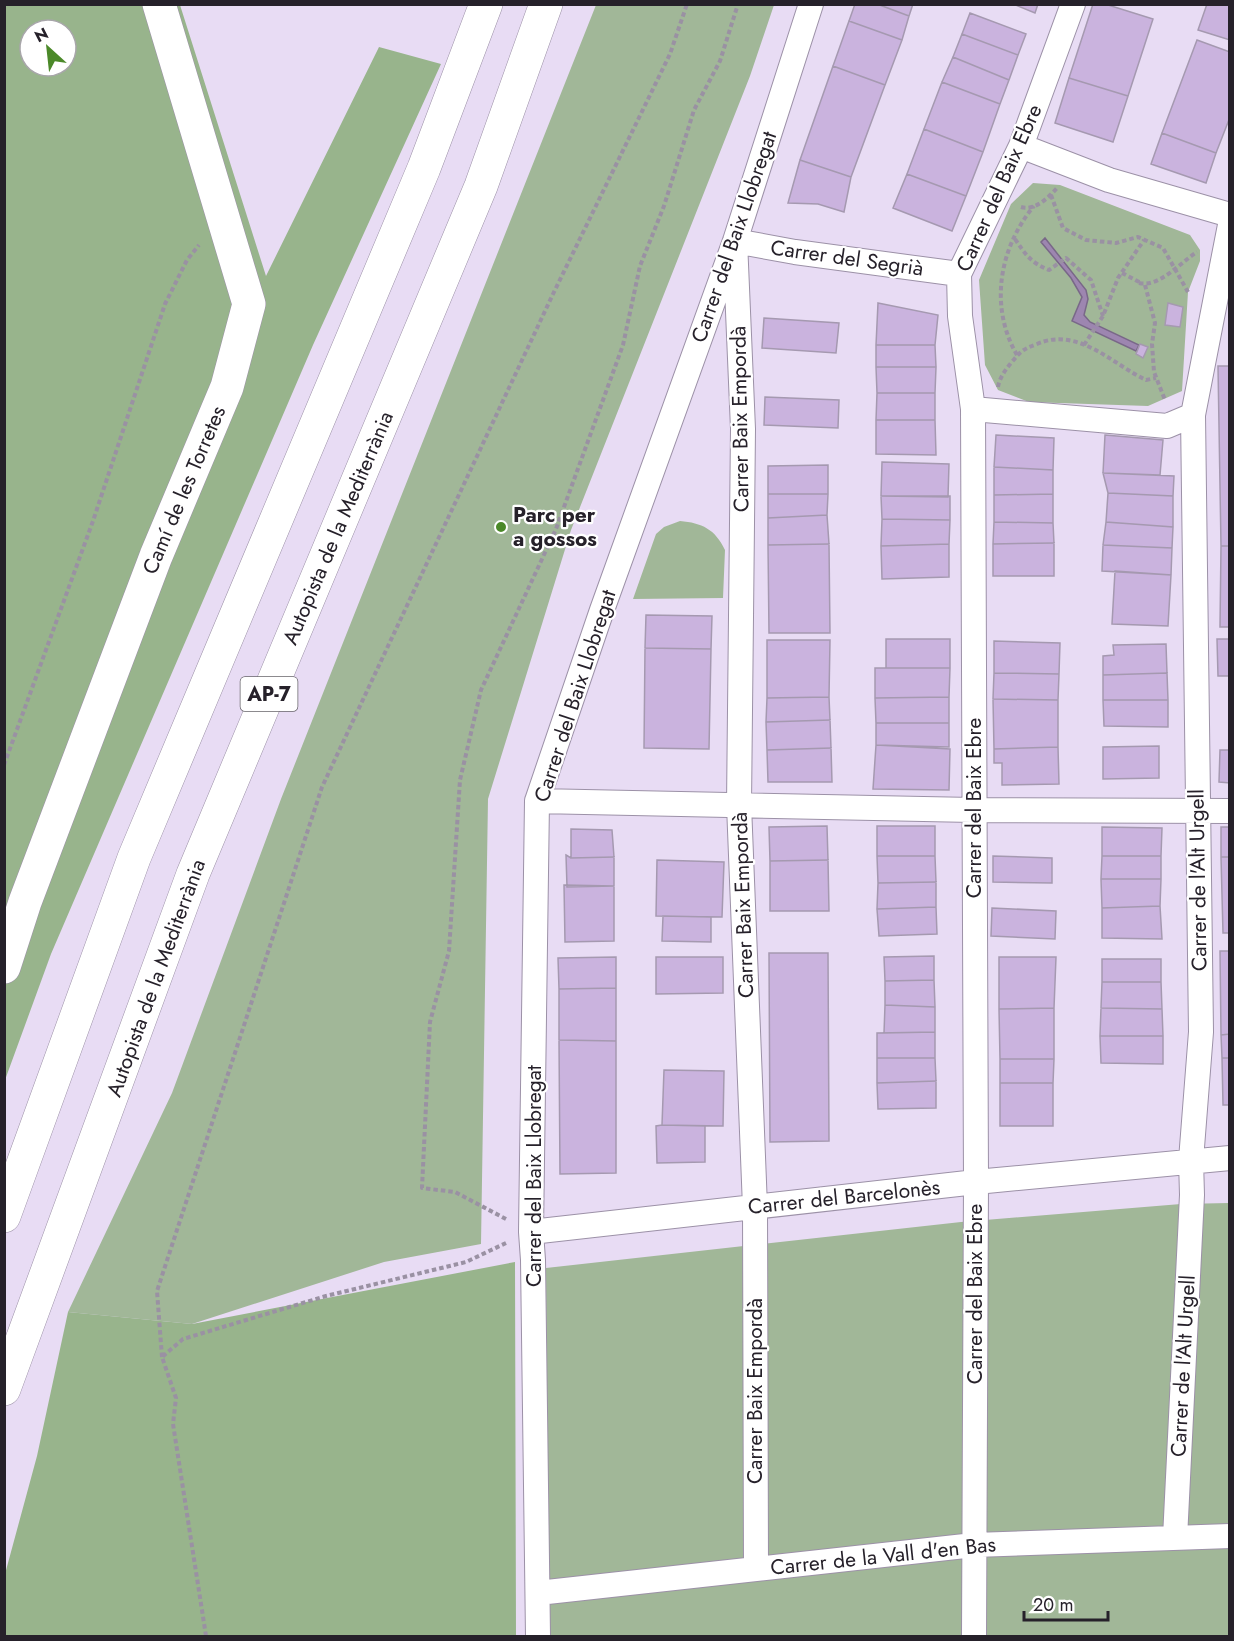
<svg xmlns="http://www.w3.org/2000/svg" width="1234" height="1641" font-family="Jost,sans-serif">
<rect width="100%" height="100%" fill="#e8dcf4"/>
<path fill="#a1b798" d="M596,5H774L750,76L571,530L488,799L481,1244L384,1262L192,1324L68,1312L172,1093L281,799Z
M1033,183L1060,185L1190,235L1200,250V261L1188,292L1182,391L1148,406L1029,402L998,390L985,365L979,280L1011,204Z
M680,521C702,523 715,529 725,550L723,598L633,599L656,534L664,527Z
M1229,1203V1636H548L546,1268L961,1222L1181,1204Z"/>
<path fill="#98b48c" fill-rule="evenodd" d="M5,5H180L266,276L379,47L441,64L313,345L51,954L5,1080ZM30,30H66V66H30Z
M515,1262L516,1636H5V1574L37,1456L68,1312L192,1324Z"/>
<path fill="#9d86b0" stroke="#796888" stroke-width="1.5" d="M1045,238L1086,290L1088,299L1084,315L1090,322L1139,345L1136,351L1072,321L1082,297L1071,278L1041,242Z"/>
<path fill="#cab3de" stroke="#a599b0" stroke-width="1.5" d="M855,4H877L909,16L902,40L849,21Z
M877,4H913L909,16Z
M1013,4H1038L1035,13Z
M1093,4H1105L1153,19L1128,96L1069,78Z
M1207,4H1230V40L1198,30Z
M970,13L1026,34L1018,55L962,34Z
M849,21L902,40L885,85L833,66Z
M962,34L1018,55L1009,80L953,57Z
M1197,40L1230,52V117L1216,153L1162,133Z
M953,57L1009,80L1000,104L942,82Z
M833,66L885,85L851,177L800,160Z
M1069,78L1128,96L1113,142L1055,123Z
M942,82L1000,104L983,152L924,129Z
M924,129L983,152L966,196L907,174Z
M1162,133L1216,153L1206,183L1151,164Z
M800,160L851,177L844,212L818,204L788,203Z
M907,174L966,196L952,231L893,208Z
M878,303L938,315L935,345H876Z
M1168,303L1183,307L1180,327L1165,325Z
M764,318L839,323L836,353L762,348Z
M1140,344L1148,347L1143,358L1136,354Z
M876,345H935L936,367H876Z
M1218,366H1230V546H1221Z
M876,367H936L935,393H877Z
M877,393H935V420H876Z
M765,397L839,400L838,428L764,425Z
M876,420H935L936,455L876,454Z
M996,435L1054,438L1053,470L994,467Z
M1105,435L1163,440L1160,475L1103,473Z
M882,462L949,464L948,497L881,496Z
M828,465V494H768V466Z
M994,467L1053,470V494L994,495Z
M1103,473L1174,476L1173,496L1108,493Z
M1108,493L1173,496V527L1106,522Z
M768,494H828L827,515L768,518Z
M1053,494V523L994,522V495Z
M881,496H950V520L882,519Z
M827,515L829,544L768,545V518Z
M882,519L950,520L949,544L881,546Z
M994,522L1053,523L1054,543L993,544Z
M1106,522L1173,527L1172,548L1103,545Z
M1054,543V576H993V544Z
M829,544L830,633H769L768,545Z
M949,544V577L882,579L881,546Z
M1103,545L1172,548L1171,575L1102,571Z
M1221,546H1230V627H1220Z
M1115,571L1171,575L1168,626L1112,624Z
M646,615L712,616L711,649L645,648Z
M886,639H950V668H886Z
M1217,639H1230V676H1218Z
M767,640H830L829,697L767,698Z
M994,641L1060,643L1059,674L994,673Z
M1166,644L1167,673L1103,675V656L1114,655L1113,645Z
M645,648L711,649L709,749L644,748Z
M875,668H950L949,697L875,698Z
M994,673L1059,674L1058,700L993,699Z
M1167,673L1168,700H1103V675Z
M829,697L830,720L766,722L767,698Z
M949,697V723H876L875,698Z
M993,699L1058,700V747L994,749Z
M1103,700H1168V727L1104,726Z
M830,720L831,748L767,750L766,722Z
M876,723H949V747L876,745Z
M876,745L950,749L949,790L873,789Z
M1159,746V778L1103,779V747Z
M1058,747L1059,784L1002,785V763H994V749Z
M831,748L832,782H768L767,750Z
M1220,750H1230V783L1219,782Z
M827,826L828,860L770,861L769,827Z
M877,826H935V856H877Z
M1102,827L1162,828L1161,856H1102Z
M1221,827H1230V857H1221Z
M571,829L612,830L614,857L571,858Z
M566,855L571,858L614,857V886L567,887Z
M877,856H935L936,882L878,883Z
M993,856L1052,858V883L993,882Z
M1102,856H1161V879H1101Z
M1221,857H1230V933H1223Z
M657,860L724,862L722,917L656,916Z
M828,860L829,911H770V861Z
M1101,879H1161L1160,906L1102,908Z
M936,882V907L877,909L878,883Z
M564,885L614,886V941L565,942Z
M1160,906L1162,939L1102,938V908Z
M936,907L937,934L879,936L877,909Z
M992,908L1056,911L1055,939L991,936Z
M663,916L711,917V942L662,941Z
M1220,951H1230V1034L1221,1035Z
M769,953H828L829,1141L770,1142Z
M934,956V980L885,981L884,957Z
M616,957V988L559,989L558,958Z
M656,957H723V993L656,994Z
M999,957H1056L1054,1008L999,1009Z
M1102,959H1161V982H1102Z
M934,980L935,1007L885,1005V981Z
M1102,982H1161L1162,1009L1101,1008Z
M616,988V1041L559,1040V989Z
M885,1005L935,1007V1032L884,1033Z
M1054,1008V1059H1000L999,1009Z
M1101,1008L1162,1009L1163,1036H1100Z
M935,1032V1058H877V1033Z
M1230,1034V1058H1222L1221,1035Z
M1100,1036H1163V1064L1101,1063Z
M559,1040L616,1041V1173L560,1174Z
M877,1058H935L936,1081L877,1083Z
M1222,1058H1230V1105H1223Z
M1000,1059H1054L1053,1083H1000Z
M664,1070L724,1071L723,1126L662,1125Z
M936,1081V1108L878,1109L877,1083Z
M1000,1083H1053V1126H1000Z
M662,1125L705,1126V1162L657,1163L656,1126Z"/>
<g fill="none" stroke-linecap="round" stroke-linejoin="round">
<defs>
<path id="street" d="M1021,146L1109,180L1230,215
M973,409L1167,426L1193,415
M537,801L973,810L1230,811
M531,1232L976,1182L1230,1158
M1175,1538L1192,1195L1191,1160L1201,1032L1193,415L1230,225
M756,1569L755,1207L739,805L743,429L735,241L795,252L959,274
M538,1593L974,1545L1230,1536
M538,1636L533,1260L531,1232L537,801L602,610L735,241L811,4
M974,1636L976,1182L973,409L960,316L959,274L1021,146L1073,4"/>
<path id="secondary" d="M4,967L25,902L156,556L227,387L249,304L159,4"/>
<path id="highway" d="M4,1216L134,858L424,168L486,4
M4,1389L193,874L481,186L546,4"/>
</defs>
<use href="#street" stroke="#9c91a7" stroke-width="26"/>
<use href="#secondary" stroke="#9c91a7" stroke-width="34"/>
<use href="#highway" stroke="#9c91a7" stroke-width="34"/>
<path stroke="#9a91a3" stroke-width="4" stroke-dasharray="4.5 3" stroke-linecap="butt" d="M1051,195L1063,228L1086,240L1116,243L1138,237L1163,248L1188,292
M1021,207C1035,211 1048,198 1057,188
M1015,239C1025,254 1031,263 1049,270L1066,258L1091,280L1103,316
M1122,273L1141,283
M1139,283C1159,288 1181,262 1197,252
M1145,285L1155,323L1152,344L1154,372L1165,400
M1084,345L1103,316L1118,278L1144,240
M1017,355C989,307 999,248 1034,206
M998,387C1000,375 1010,364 1017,356C1023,349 1029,347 1037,344C1078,326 1112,364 1146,380L1156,378
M4,765L93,521L165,304L187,260L199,245
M506,1219L455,1192L422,1188L430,1022L449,951L460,780L481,690L556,529L623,345L640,266L664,206L694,110L720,61L738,4
M162,1357L157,1291L322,787L553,294L670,54L687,4
M206,1636L173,1424L176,1398L162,1357L183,1339L326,1296L466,1262L506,1243"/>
<use href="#street" stroke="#fff" stroke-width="24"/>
<use href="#secondary" stroke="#fff" stroke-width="33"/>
<use href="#highway" stroke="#fff" stroke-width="33"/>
</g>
<circle fill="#4b8929" stroke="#fff" stroke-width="2" cx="501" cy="527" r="6"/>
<g text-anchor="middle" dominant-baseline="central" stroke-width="4.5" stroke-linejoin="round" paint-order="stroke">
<rect fill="#fff" stroke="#67646a" stroke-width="1.5" x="240.5" y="677" width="57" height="34" rx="4.5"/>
<g font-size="20" font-weight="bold" fill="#26212a">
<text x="269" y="694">AP-7</text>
</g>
<g font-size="21" fill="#26212a" stroke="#fff">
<text transform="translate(999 188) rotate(-66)">Carrer del Baix Ebre</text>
<text transform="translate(734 237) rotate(-71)">Carrer del Baix Llobregat</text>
<text transform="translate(847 258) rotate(8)">Carrer del Segrià</text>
<text transform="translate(740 419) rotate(-91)">Carrer Baix Empordà</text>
<text transform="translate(184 490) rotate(-67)">Camí de les Torretes</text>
<text transform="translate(338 528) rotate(-67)">Autopista de la Mediterrània</text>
<text transform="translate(575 696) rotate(-72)">Carrer del Baix Llobregat</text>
<text transform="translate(974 808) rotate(-90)">Carrer del Baix Ebre</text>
<text transform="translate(1198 880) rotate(-91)">Carrer de l'Alt Urgell</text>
<text transform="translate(743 905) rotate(-92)">Carrer Baix Empordà</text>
<text transform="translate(156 978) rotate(-70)">Autopista de la Mediterrània</text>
<text transform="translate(534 1176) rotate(-90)">Carrer del Baix Llobregat</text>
<text transform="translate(844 1197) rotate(-6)">Carrer del Barcelonès</text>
<text transform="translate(975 1294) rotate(-90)">Carrer del Baix Ebre</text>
<text transform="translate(1183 1366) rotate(-87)">Carrer de l'Alt Urgell</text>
<text transform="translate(755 1391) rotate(-90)">Carrer Baix Empordà</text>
<text transform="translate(883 1556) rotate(-6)">Carrer de la Vall d'en Bas</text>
</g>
<g font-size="21" font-weight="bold" fill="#26212a" stroke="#fff" text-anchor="start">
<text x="513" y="515">Parc per<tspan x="513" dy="24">a gossos</tspan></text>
</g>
</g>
<rect width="1234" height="1641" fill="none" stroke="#26212a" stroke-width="12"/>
<g transform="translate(48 48) rotate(333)"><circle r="28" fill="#ffffff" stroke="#a8a6aa" stroke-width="1.5"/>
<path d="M0-4.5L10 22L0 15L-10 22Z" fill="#4b8929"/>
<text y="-9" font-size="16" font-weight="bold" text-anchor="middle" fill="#26212a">N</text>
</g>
<path d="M1024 1611v9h84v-9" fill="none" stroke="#26212a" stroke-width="3"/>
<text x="1033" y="1611" font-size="18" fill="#26212a" stroke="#ffffff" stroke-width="4.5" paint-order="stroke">20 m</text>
</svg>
